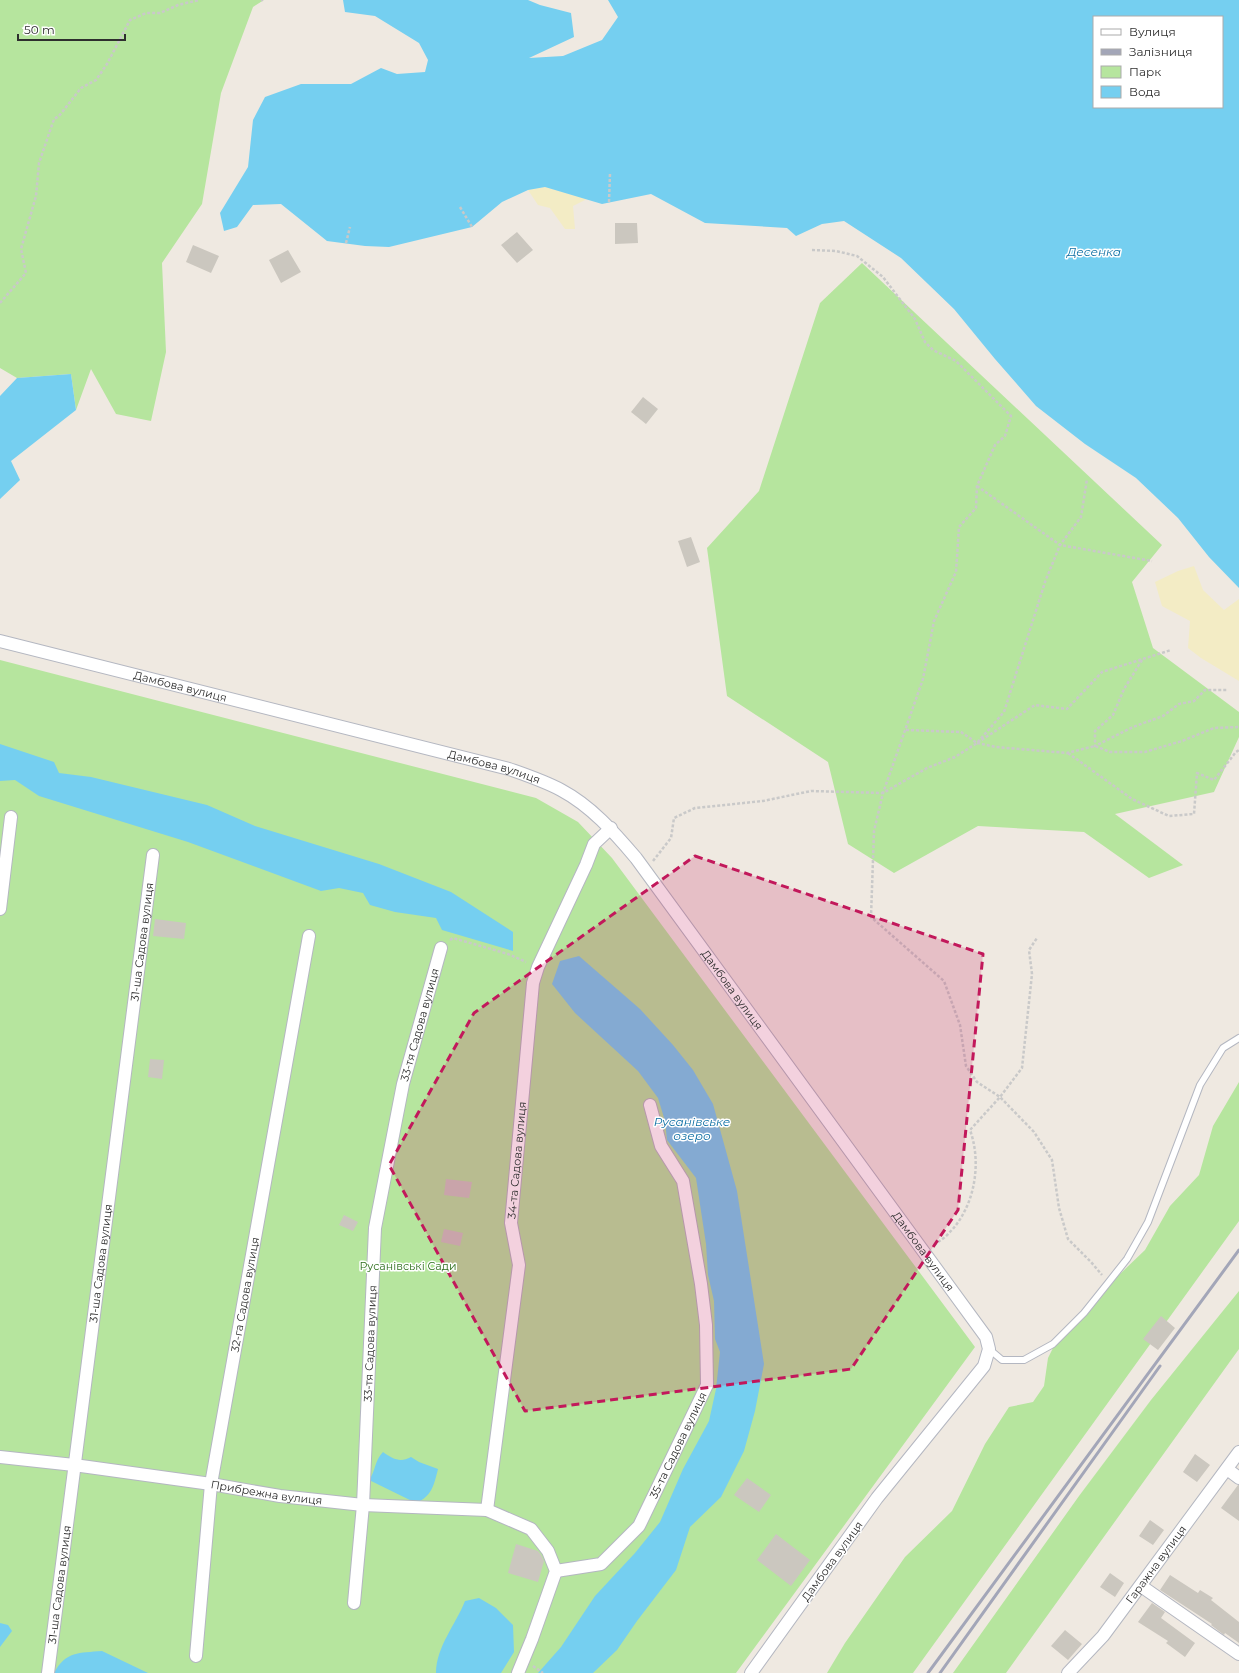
<svg xmlns="http://www.w3.org/2000/svg" width="1239" height="1673" font-family="Montserrat,sans-serif">
<rect width="100%" height="100%" fill="#efe9e1"/>
<path fill="#b6e59e" d="M0,0H264L253,7L221,93L202,204L162,263L166,352L151,421L116,414L91,369L76,410L71,374L17,378L0,368Z
M862,263L1162,545L1132,582L1153,648L1239,712V737L1214,792L1115,814L1183,865L1149,878L1084,832L978,826L894,873L848,844L828,762L727,696L707,548L759,491L820,303Z
M0,660L536,798L578,822L612,858L975,1347L736,1673H0Z
M1239,1082V1221L913,1673H827L845,1643L905,1557L952,1511L985,1444L1009,1407L1033,1402L1044,1386L1048,1358L1057,1340L1098,1295L1145,1250L1170,1206L1199,1175L1213,1126Z
M1239,1291V1349L1006,1673H953L1079,1496L1151,1400Z"/>
<path fill="#f3ecc5" d="M545,187L587,199L573,206L575,229H565L550,208L538,205L528,190Z
M1194,566L1203,590L1224,610L1239,599V681L1201,658L1188,648L1190,621L1162,606L1155,582L1178,571Z"/>
<path fill="#75cff0" fill-rule="evenodd" d="M343,0H528L540,5L571,13L574,37L529,58L563,56L602,40L618,17L608,0H1239V588L1209,557L1178,518L1136,478L1085,444L1036,406L995,359L954,309L901,258L844,221L822,224L796,236L787,228L705,223L651,194L602,204L545,187L528,190L502,202L472,227L389,247L365,246L327,241L281,204L253,205L237,227L224,231L220,213L248,167L253,120L265,97L301,84H351L381,68L397,74L425,72L428,60L419,43L375,16L345,12ZM1094,17H1222V107H1094Z
M71,374L76,410L11,461L20,480L0,499V396L17,378Z
M0,744L54,762L59,773L91,777L207,805L255,826L379,864L451,892L513,932V951L442,930L436,918L395,912L370,905L363,893L339,888L321,891L188,842L39,796L15,780L0,781Z
M579,956L640,1009L673,1045L693,1070L713,1104L737,1191L764,1364L755,1411L744,1451L721,1497L690,1527L676,1570L637,1621L617,1650L593,1673H538L561,1647L595,1596L635,1553L660,1522L683,1469L709,1421L716,1389L720,1352L715,1339L714,1301L708,1275L706,1244L696,1178L667,1140L665,1121L658,1098L638,1071L575,1013L552,984L560,961Z
M383,1452C393,1459 400,1463 411,1457L419,1462L438,1469C434,1485 432,1496 416,1503L369,1480C376,1471 374,1461 383,1452Z
M479,1598L496,1608L513,1625L514,1652L501,1673H436C436,1647 456,1624 465,1601Z
M0,1623L8,1625L12,1631L0,1647Z
M102,1651L148,1673H54C66,1651 79,1653 102,1651Z"/>
<path fill="#cbc7bf" d="M615,223H637L638,243L615,244Z
M517,232L533,250L517,263L501,245Z
M193,245L219,256L211,273L186,262Z
M288,250L301,272L281,283L269,260Z
M643,397L658,409L646,424L631,412Z
M691,537L700,562L687,567L678,541Z
M155,919L186,923L184,939L153,936Z
M150,1059L164,1060L162,1079L148,1077Z
M446,1179L472,1182L469,1198L444,1195Z
M344,1215L358,1222L353,1231L339,1225Z
M444,1229L463,1233L460,1246L441,1242Z
M1161,1316L1175,1328L1158,1350L1143,1339Z
M1195,1454L1210,1465L1197,1482L1183,1472Z
M747,1478L771,1495L759,1512L734,1495Z
M1238,1485H1239V1521L1221,1508Z
M1150,1520L1164,1530L1153,1545L1139,1536Z
M776,1534L810,1560L791,1586L757,1560Z
M516,1544L538,1551L541,1555L544,1561L538,1582L508,1573Z
M1110,1573L1124,1583L1115,1597L1100,1587Z
M1170,1575L1198,1593L1200,1590L1213,1598L1211,1600L1239,1622V1643L1225,1633L1224,1635L1211,1625L1212,1624L1160,1590Z
M1152,1603L1165,1612L1161,1618L1195,1643L1185,1657L1166,1643L1168,1641L1138,1622Z
M1065,1630L1082,1644L1068,1660L1051,1646Z"/>
<g fill="none" stroke-linecap="round" stroke-linejoin="round">
<defs>
<path id="lane" d="M989,1349L1002,1360H1024L1053,1344L1084,1313L1108,1283L1127,1259L1148,1222L1200,1085L1223,1048L1239,1038"/>
<g id="street">
<path id="s1" d="M0,641L509,769C526,775 544,781 561,790C591,806 614,832 636,858L986,1337L989,1349L984,1366L877,1498L751,1673"/>
<path d="M0,909L11,817"/>
<path id="s2" d="M0,1457L74,1465L211,1484L280,1496L363,1505L487,1510L531,1529L548,1551L556,1571L532,1639L518,1673"/>
<path d="M1227,1469L1239,1478"/>
<path id="s3" d="M487,1510L519,1265L511,1223L533,983L538,967L586,865L594,844L611,828"/>
<path id="s4" d="M556,1571L601,1564L639,1526L707,1385L706,1325L701,1284L683,1181L661,1146L650,1105"/>
<path d="M1141,1586L1239,1654"/>
<path id="s5" d="M354,1603L363,1505L375,1228L403,1084L441,948"/>
<path id="s6" d="M196,1656L211,1484L309,936"/>
<path id="s7" d="M48,1673L153,855"/>
<path id="s8" d="M1068,1673L1103,1636L1239,1452"/>
</g>
</defs>
<use href="#lane" stroke="#b4b7c1" stroke-width="8"/>
<use href="#street" stroke="#b4b7c1" stroke-width="14"/>
<path stroke="#c9c9c9" stroke-width="2.5" stroke-dasharray="3 2" stroke-linecap="butt" d="M261,0H263
M609,202L610,173
M460,207L472,227
M346,243L350,227
M812,250L836,251L857,256L883,277L915,319L925,342L933,350L956,361L1011,416L1005,436L995,445L977,486L976,508L959,527L956,572L934,621L923,679L883,793L874,831L871,917L944,981L960,1025L966,1066L977,1082L1000,1097L1034,1132L1052,1160L1059,1208L1068,1239L1091,1262L1102,1275
M0,303L26,273L21,249L36,196L39,163L54,119L59,116L81,88L96,80L107,64L130,20L146,13H160L178,5L199,0
M977,486L1060,545L1152,561
M1142,660L1124,689L1113,715L1095,731V746L1133,727L1163,716L1179,704L1194,701L1205,690H1227
M906,730L961,732L977,743L1035,705L1067,709L1102,672L1171,650
M977,743L996,747L1067,753L1095,746L1110,752H1145L1182,741L1214,728L1239,727
M1068,753L1132,799L1169,816L1194,814L1197,773L1214,780L1236,752L1239,750
M653,861L671,838L674,818L695,808L763,801L811,791L883,793L927,768L955,757L977,743L1004,712L1045,582L1060,545L1081,517L1087,479
M450,940L453,938L508,954L526,962
M934,1245C939,1241 945,1238 949,1233C975,1207 982,1163 970,1130L1000,1097L1022,1068L1032,974L1029,950L1037,938
M533,1666L543,1673"/>
<use href="#lane" stroke="#fff" stroke-width="6"/>
<use href="#street" stroke="#fff" stroke-width="12"/>
<path stroke="#a3a6b8" stroke-width="3" d="M928,1673L1239,1250
M940,1673L1160,1366"/>
</g>
<path fill="#c2185b" fill-opacity="0.2" stroke="#c2185b" stroke-width="3" stroke-dasharray="8 5" stroke-linejoin="round" d="M695,856L983,954L958,1210L851,1369L525,1411L389,1165L474,1013Z"/>
<g text-anchor="middle" dominant-baseline="central" stroke-width="3" stroke-linejoin="round" paint-order="stroke">
<g font-size="11" fill="#2e2e2e" stroke="#fff">
<text stroke="none"><textPath href="#s1" startOffset="186">Дамбова вулиця</textPath></text>
<text stroke="none"><textPath href="#s1" startOffset="510">Дамбова вулиця</textPath></text>
<text stroke="none"><textPath href="#s7" startOffset="737">31-ша Садова вулиця</textPath></text>
<text stroke="none"><textPath href="#s1" startOffset="846">Дамбова вулиця</textPath></text>
<text stroke="none"><textPath href="#s5" startOffset="584">33-тя Садова вулиця</textPath></text>
<text stroke="none"><textPath href="#s3" startOffset="353">34-та Садова вулиця</textPath></text>
<text stroke="none"><textPath href="#s1" startOffset="1170">Дамбова вулиця</textPath></text>
<text stroke="none"><textPath href="#s7" startOffset="413">31-ша Садова вулиця</textPath></text>
<text stroke="none"><textPath href="#s6" startOffset="365">32-га Садова вулиця</textPath></text>
<text stroke="none"><textPath href="#s5" startOffset="260">33-тя Садова вулиця</textPath></text>
<text stroke="none"><textPath href="#s4" startOffset="189">35-та Садова вулиця</textPath></text>
<text stroke="none"><textPath href="#s2" startOffset="269">Прибрежна вулиця</textPath></text>
<text transform="translate(832 1561) rotate(-54)">Дамбова вулиця</text>
<text stroke="none"><textPath href="#s8" startOffset="140">Гаражна вулиця</textPath></text>
<text stroke="none"><textPath href="#s7" startOffset="89">31-ша Садова вулиця</textPath></text>
</g>
<g font-size="11" fill="#2c6e1b" stroke="#fff">
<text x="408" y="1266">Русанівські Сади</text>
</g>
<g font-size="12" font-style="italic" fill="#0d6fa3" stroke="#fff">
<text x="1094" y="251">Десенка</text>
<text x="692" y="1121">Русанівське<tspan x="692" dy="14">озеро</tspan></text>
</g>
</g>
<rect x="1093" y="16" width="130" height="92" fill="#ffffff" stroke="#ababab"/>
<rect x="1101" y="29" width="20" height="6" fill="#ffffff" stroke="#ababab"/>
<text x="1129" y="36" font-size="12" fill="#2e2e2e">Вулиця</text>
<rect x="1101" y="49" width="20" height="6" fill="#a3a6b8" stroke="#ababab"/>
<text x="1129" y="56" font-size="12" fill="#2e2e2e">Залізниця</text>
<rect x="1101" y="66" width="20" height="12" fill="#b6e59e" stroke="#ababab"/>
<text x="1129" y="76" font-size="12" fill="#2e2e2e">Парк</text>
<rect x="1101" y="86" width="20" height="12" fill="#75cff0" stroke="#ababab"/>
<text x="1129" y="96" font-size="12" fill="#2e2e2e">Вода</text>
<path d="M18 34v6h107v-6" fill="none" stroke="#2e2e2e" stroke-width="2"/>
<text x="24" y="34" font-size="12" fill="#2e2e2e" stroke="#ffffff" stroke-width="3" paint-order="stroke">50 m</text>
</svg>
